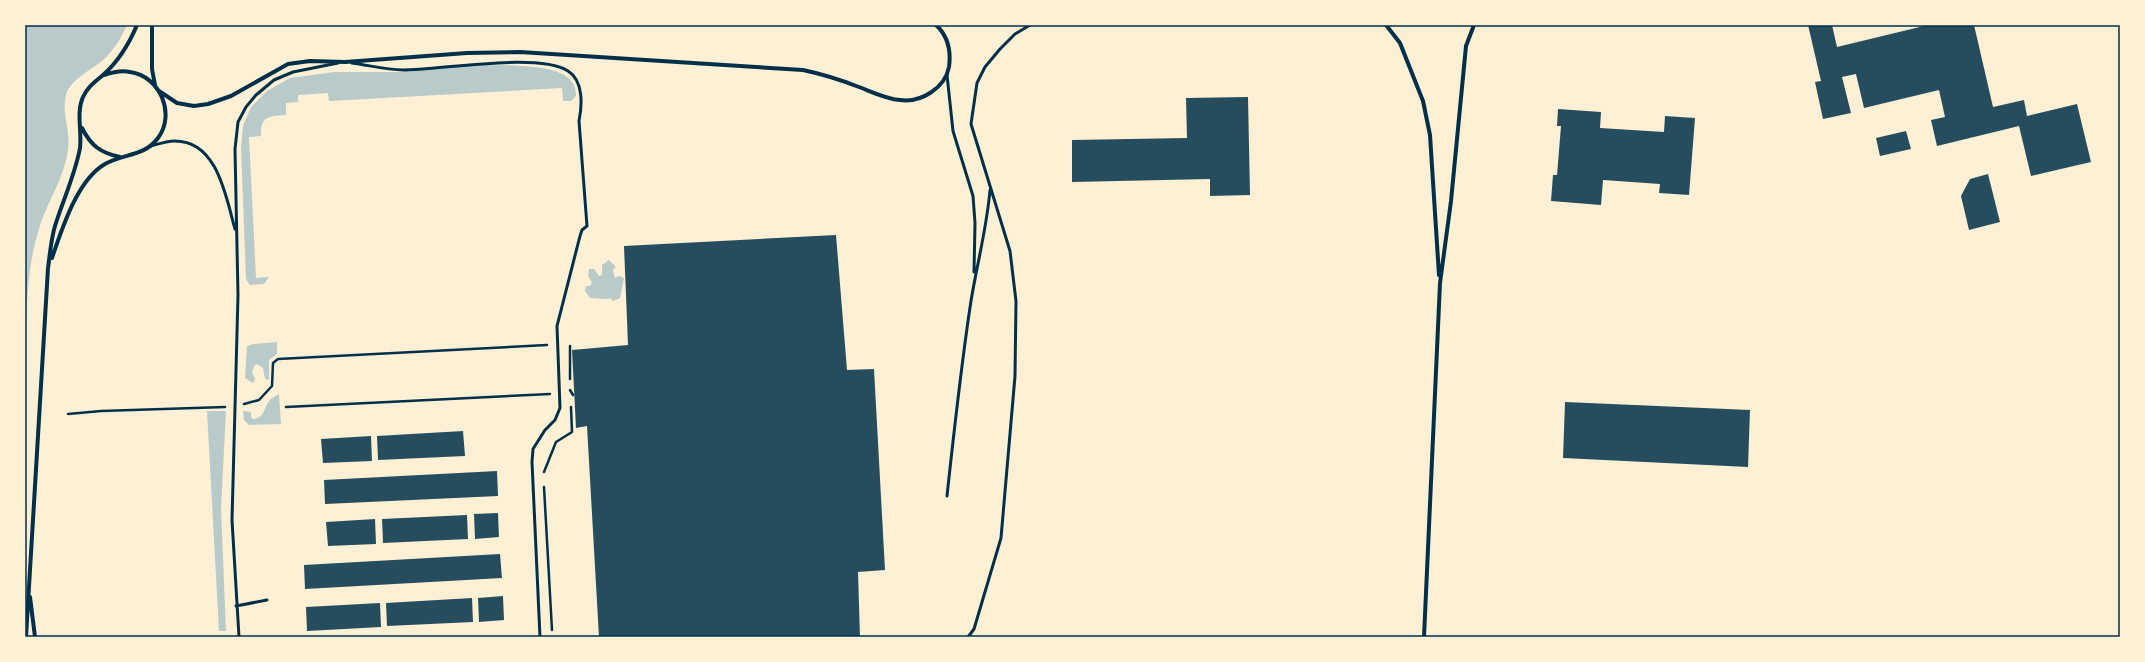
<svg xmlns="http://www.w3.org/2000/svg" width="2145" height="662" font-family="Helvetica,sans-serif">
<rect width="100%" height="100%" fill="#fdf0d5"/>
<path fill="#b9caca" d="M25,25H127C121,38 114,50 103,60C92,70 74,77 67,92C60,111 71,130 68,149C65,177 47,202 39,229C23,279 27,335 25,386Z
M503,65C525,67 577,64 576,96L571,101H563L562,88L329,101L328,93L298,95V102L286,103V115C269,116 260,116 261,136L249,137L256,278L269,277L264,284L250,285L246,279L241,149L243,126L251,107L267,91L290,78L334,72H402L464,66Z
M609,260L616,267L613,270L615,278L619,276L624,278L620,298L613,301L610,298L607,299L590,298L585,291L586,286H590L592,282L588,276L589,269H594L599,276L602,275V265Z
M277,342V354L269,360V380L265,379L263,368L257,364L254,366L252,372L255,379L253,383L245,378L247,346L253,344Z
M279,394L281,424L249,425L244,420L243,411L251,412V417L253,419C264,419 264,408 269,401C271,398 276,396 279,394Z
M207,411H226L221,509L226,631H219Z"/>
<path fill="#264d5e" d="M1808,25H1832L1837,47L1928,25H1974L1993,107L2024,100L2027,116L2077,104L2091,162L2031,176L2019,126L1937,146L1931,120L1945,117L1939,90L1864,108L1856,74L1842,77L1851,113L1823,119L1815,82L1821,81Z
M1248,97L1250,195L1210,196V179L1072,182V140L1187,138L1186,98Z
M1558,109L1601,112L1600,128L1664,132L1665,116L1695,118L1689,195L1659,193L1660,184L1603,180L1601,205L1551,201L1553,175H1557L1561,126H1557Z
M1906,131L1911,149L1880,156L1876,138Z
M1988,174L2000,222L1969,230L1961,196L1970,179Z
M836,235L847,370L874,369L885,570L858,572L860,637H599L587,426L576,428L572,350L628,345L624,246Z
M1565,402L1750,410L1748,467L1563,458Z
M463,431L465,456L378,460L377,436Z
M371,436L372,461L323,463L321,439Z
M497,471L498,496L325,504L324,480Z
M498,513L499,537L475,539L474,514Z
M467,515L468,539L383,543L382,519Z
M375,519L376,544L328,546L326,522Z
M500,554L502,578L305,589L304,565Z
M503,596L504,620L479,622L478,598Z
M472,598L473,622L387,626L386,603Z
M380,603L381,627L307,631L306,607Z"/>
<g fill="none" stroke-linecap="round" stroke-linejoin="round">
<path stroke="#003049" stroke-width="2.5" d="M570,346V379
M570,390L573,395
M244,404L259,400L272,386L273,363L278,359L547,345
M286,407L550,394
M68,414L101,411L225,407
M544,472L556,442L572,432L571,407
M544,487L552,630"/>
<path stroke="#003049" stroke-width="3" d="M352,63C368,65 386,70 403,70C441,70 538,52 568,71C584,81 582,106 579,121L587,226L582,230L580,236L557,326L560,408L555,420L545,430L533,449L532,462L540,637
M947,75L953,131L973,196L975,223L974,272
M151,146C158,144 167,141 175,141C218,141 226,198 235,229
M947,496C954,431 961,366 971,301C977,264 987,227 990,190
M236,606L267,600
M239,637L232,520L238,295L235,149L238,122L246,107L256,95L274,80L293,72L338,63
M968,637L974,629L1001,538L1015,376L1016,301L1010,251L971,124L977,83L985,67L1000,49L1015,34L1030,25"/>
<path stroke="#003049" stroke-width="4" d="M152,25V69L155,85
M1386,25L1400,43L1423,101L1430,135L1439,275
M159,91L177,103L194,106L208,104L231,96L288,64L310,61L345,62L467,53L520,52L803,70C822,74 841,80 859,87C872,92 886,99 900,100C921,103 945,88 949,67C951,52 948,36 936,25
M82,128C91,146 101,153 120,157
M52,258C62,229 77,180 105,164C124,153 144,157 158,138C176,114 160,76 130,72C121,70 113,72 104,75
M30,597L35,637
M26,637L48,268C50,254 51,239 55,226C63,200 75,175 80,148C82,131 76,112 83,97C88,86 95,82 103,75C119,61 129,44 137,25
M1424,637L1440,283L1451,201L1466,46L1474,25"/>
</g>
<rect width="2145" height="662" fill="none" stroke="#fdf0d5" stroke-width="52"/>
<rect x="26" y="26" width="2093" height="610" fill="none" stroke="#003049" stroke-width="1.5"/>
</svg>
